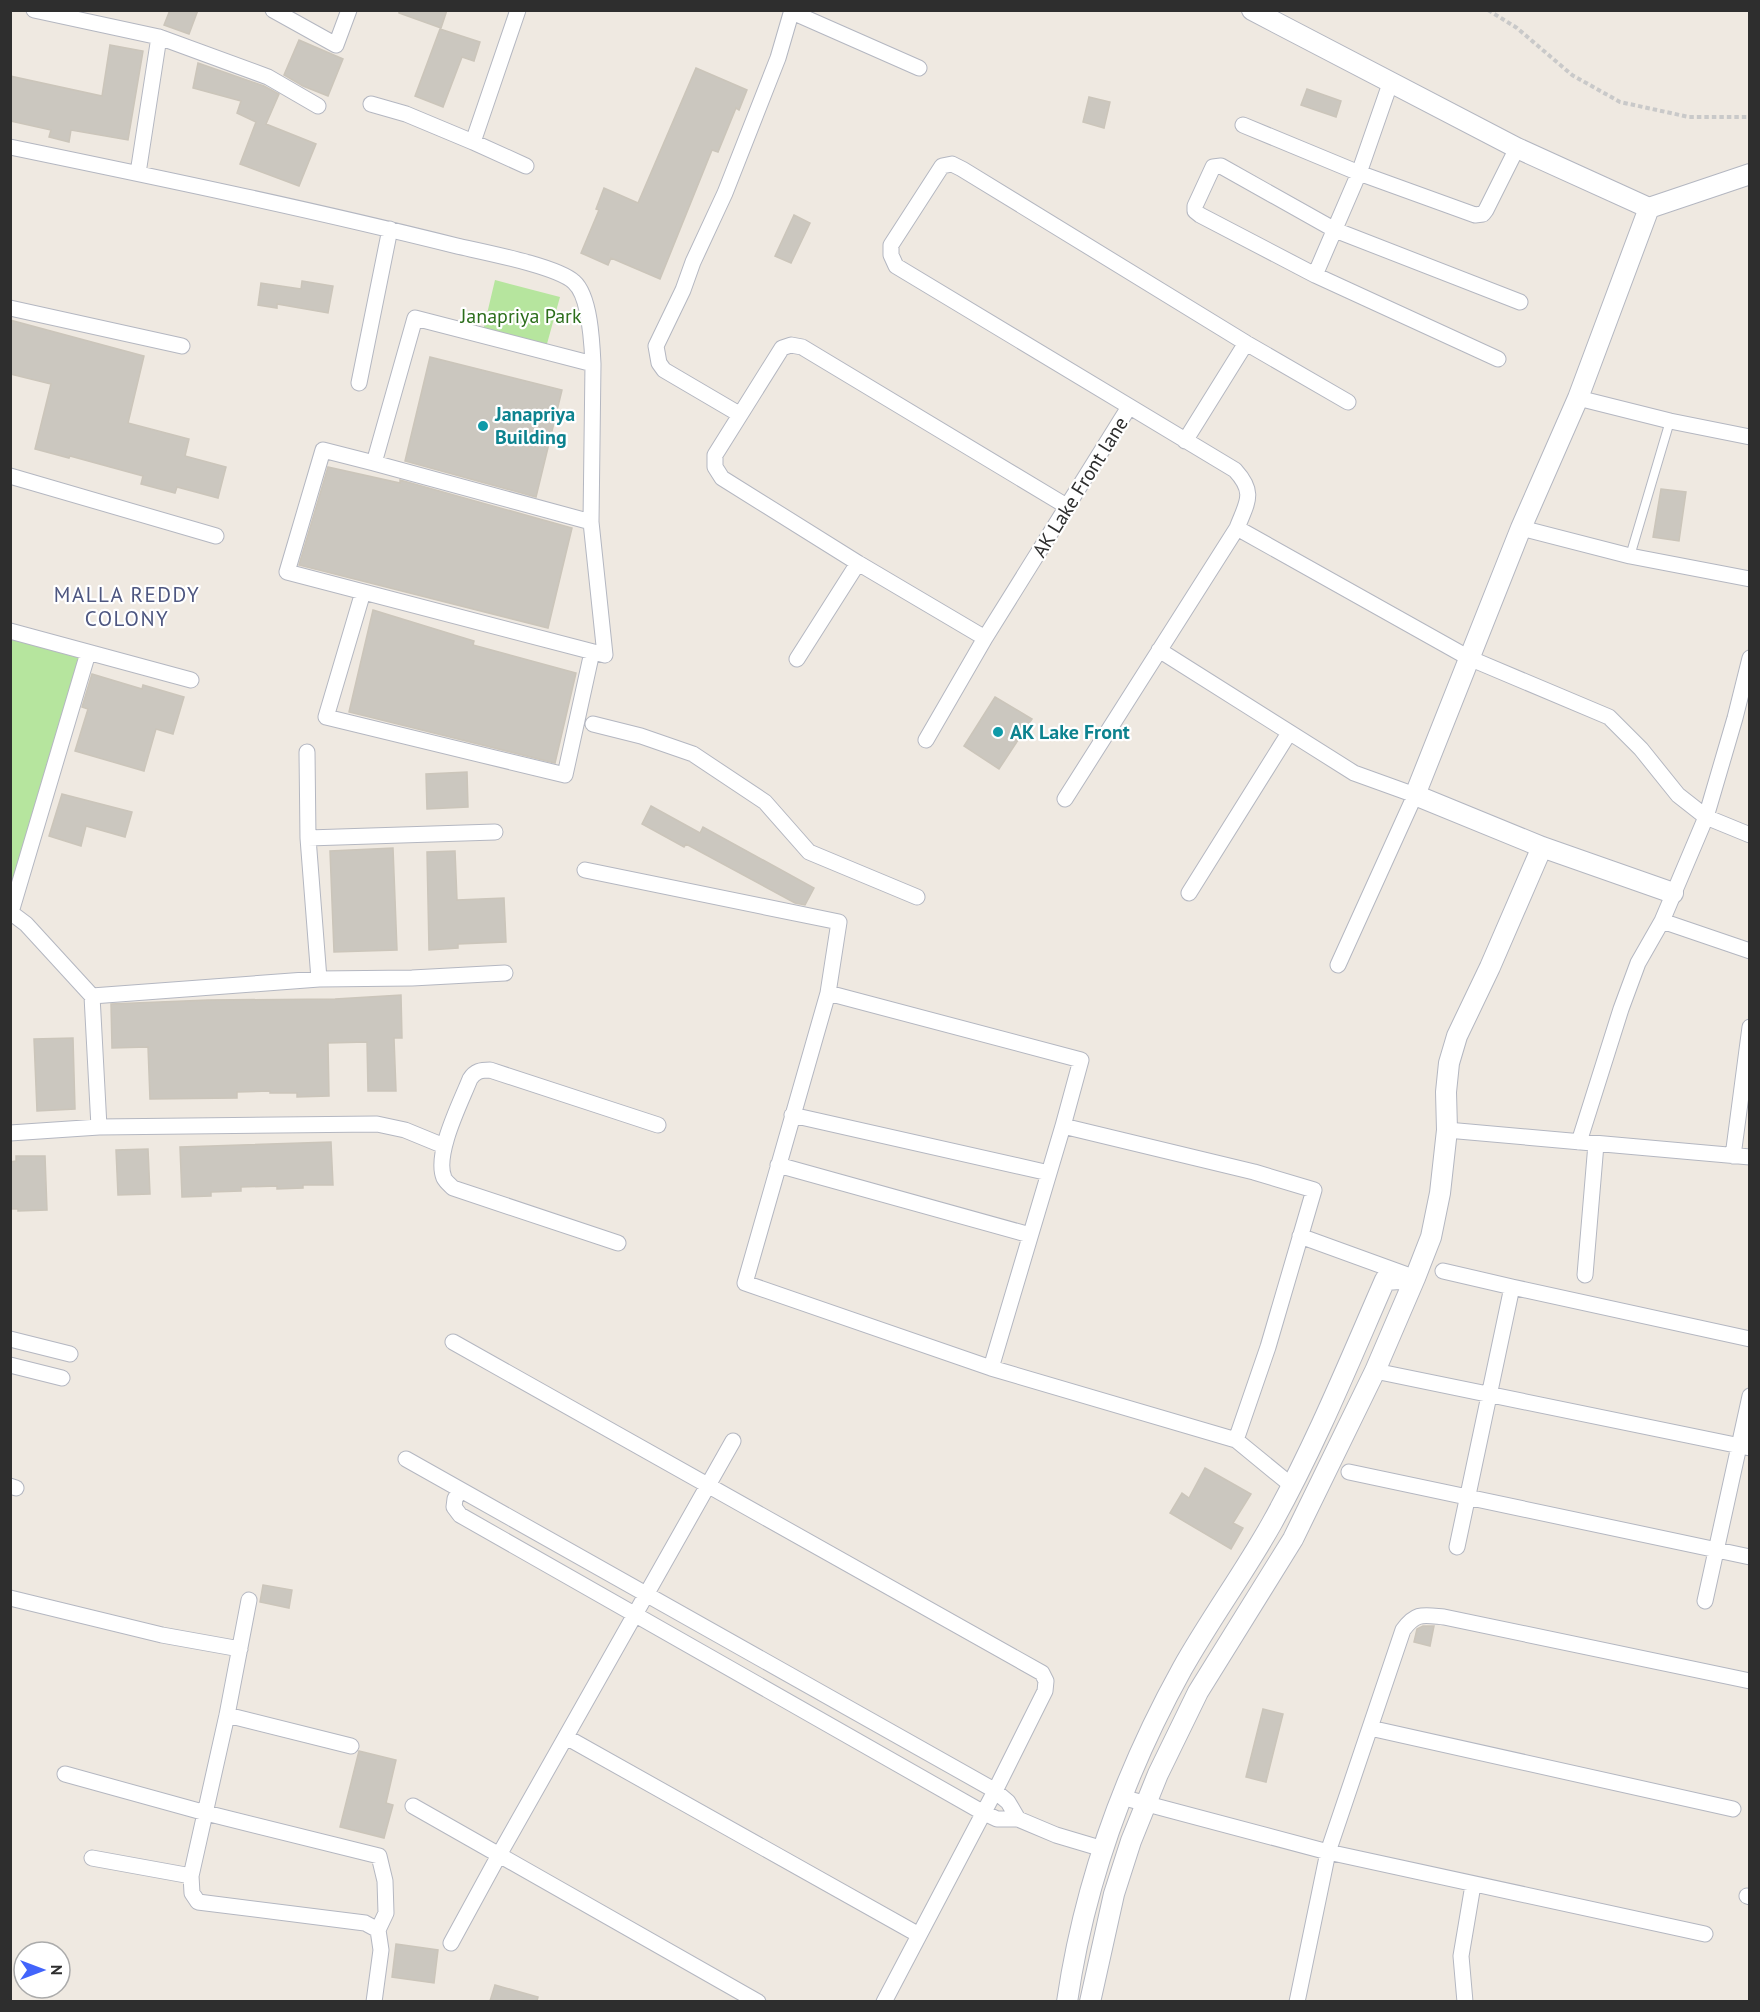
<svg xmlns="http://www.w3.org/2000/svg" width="1760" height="2012" font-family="'PT Sans',sans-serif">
<rect width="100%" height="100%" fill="#efe9e1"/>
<path fill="#b6e59e" d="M495,280L560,297L545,351L482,335Z
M11,639L79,658L11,891Z"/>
<path fill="#cbc7bf" stroke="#cbc5ba" stroke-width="1.5" d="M170,10H198L189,34L164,25Z
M399,10H447L441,28L399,13Z
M440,29L480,42L474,61L462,57L443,107L415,96Z
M299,40L343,59L328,96L303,86L284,75Z
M110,45L143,51L128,140L71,130L69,142L49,137L51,130L10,121V76L102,96Z
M198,63L264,86L279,94L266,124L316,144L299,186L240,164L256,122L237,113L241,101L193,88Z
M696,68L747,90L739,110L736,108L718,152L712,150L660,279L611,258L608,265L581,253L599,210L596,209L604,188L638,203Z
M1307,89L1341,101L1336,117L1301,105Z
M1089,97L1110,102L1104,128L1083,122Z
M794,215L810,223L791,263L775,256Z
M302,281L333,286L328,313L277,304V308L258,305L261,283L301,289Z
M10,320L144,356L128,423L189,439L185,456L226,467L218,498L177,487L175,493L141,484L143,476L70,456L69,458L35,449L51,384L10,374Z
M430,357L562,390L536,497L405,461Z
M328,467L400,483V480L572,528L548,628L299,565Z
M1661,489L1686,492L1679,541L1653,537Z
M373,610L474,641L473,645L576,673L555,763L349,712Z
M92,674L142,689L143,685L184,697L173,734L156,729L144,771L75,751L88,709L82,707Z
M995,697L1032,719L999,769L964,746Z
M467,772L468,807L427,809L426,774Z
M62,794L132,812L125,837L86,826L81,846L49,836Z
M651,806L700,833L703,827L814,888L805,905L795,903L686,844L684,847L642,824Z
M393,848L397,950L334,952L330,851Z
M455,851L457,900L504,898L506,942L458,944V948L429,950L427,852Z
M401,995L402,1038H394L396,1091H368L367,1042L328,1043L329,1096L297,1097V1093H270V1091L237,1092V1098L150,1099L148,1047L112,1048L111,1004L208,1000L335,999Z
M73,1038L75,1109L37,1111L34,1039Z
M331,1142L333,1185H303V1188L277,1189V1186L241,1187V1191L211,1192V1196L182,1197L180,1147Z
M148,1149L150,1194L118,1195L116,1150Z
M16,1156H45L47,1210L18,1211V1209H10V1162L16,1161Z
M1205,1468L1251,1494L1233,1523L1243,1528L1231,1549L1170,1513L1182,1493L1189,1498Z
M263,1585L292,1590L289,1608L260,1602Z
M1423,1626H1434L1430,1646L1414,1642L1417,1629Z
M1263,1709L1283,1714L1266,1782L1246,1777Z
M359,1751L396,1760L386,1803L393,1805L384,1838L340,1827Z
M396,1944L438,1950L434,1983L392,1977Z
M495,1985L538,1997L537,2001H490Z"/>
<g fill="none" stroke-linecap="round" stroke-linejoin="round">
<defs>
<path id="service" d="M1630,556L1670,421"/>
<path id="minor" d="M34,10L159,37L268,77L318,106
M273,10L336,45L349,10
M792,12L919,68
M371,104L406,114L473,142L518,10
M1243,125L1359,173L1475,215L1483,214L1486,210L1517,148
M473,142L526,166
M10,147C160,178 309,209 457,246C483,252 557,266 574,282C590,296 592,342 593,364L591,522L605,655L287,572L323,450L374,463
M138,173L159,37
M1315,275L1359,173L1391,81
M10,308L182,346
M1498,359L1315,275L1200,215L1195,211V206L1213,167L1221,166L1335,230L1520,302
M359,383L390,229
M1578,398L1670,421L1750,437
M739,414L664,370L659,363L656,346L683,290L693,262L725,193L778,58L792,10
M1185,441L1246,343
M10,476L216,536
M591,522L374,463L415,318L593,364
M1237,528L1469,658L1609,717L1641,749L1678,795L1706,817L1750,835
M1521,528L1630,556L1750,579
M363,592L326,717L565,775L592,652
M10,631L191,680
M985,638L858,563L722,478L715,467V455L782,348L791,345L802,347L1068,507
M1159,650L1354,773L1415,795L1338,965
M797,659L858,563
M593,724L641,736L693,754L765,802L809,852L917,897
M926,740L985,638L1129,407
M307,752L308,838L319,979
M1065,799L1237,528C1247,502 1256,493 1235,470L896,266L891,255V245L942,166L952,164L962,169L1246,343L1348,402
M308,838L495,832
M585,870L839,922L828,993L745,1283L991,1368L1236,1440L1291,1485
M1189,893L1289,733
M10,912L26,924L92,996L99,1127
M11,912L88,653
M1662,921L1750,951
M828,993L1081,1060L1063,1126
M92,996L319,979L412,978L505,973
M792,1115L1049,1173
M1447,1130L1750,1157
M10,1133L99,1127L377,1124L405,1130L444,1146
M1579,1142L1621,1009L1638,963L1662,921L1706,817L1735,718L1750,658
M1733,1156L1750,1027
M778,1165L1030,1235
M1300,1236L1413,1277
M618,1243L453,1188C450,1185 446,1182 444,1178C434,1154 461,1102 470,1079C475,1071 481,1070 490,1070L658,1125
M1443,1271L1512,1287
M1585,1275L1596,1144
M10,1339L70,1354
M453,1342L1042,1673L1046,1681L1045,1691L995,1791L884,2002
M10,1365L62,1378
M991,1368L1063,1126L1254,1172L1314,1190L1268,1347L1236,1440
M1375,1371L1750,1448
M406,1459L994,1790
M1349,1472L1750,1557
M10,1486L16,1488
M460,1490L455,1499L454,1507L460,1515L982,1812L997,1819H1018L1056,1835L1103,1849
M1457,1547L1512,1287L1750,1339
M10,1598L162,1635L240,1649
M249,1600L227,1715L191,1876L192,1893L198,1902L365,1923L378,1930
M1705,1601L1750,1396
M227,1715L351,1746
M1370,1728L1733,1809
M566,1737L919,1935
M65,1774L206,1813L379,1856L385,1881L386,1913L378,1930L381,1950L374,2002
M995,1791L1008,1802L1018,1819
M1121,1797L1328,1852L1705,1934
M413,1806L758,2002
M92,1858L191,1876
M1747,1896L1750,1897
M451,1943L499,1855L733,1441
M1297,2002L1328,1852L1403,1630C1416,1612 1423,1615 1444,1617L1750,1681
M1465,2002L1461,1956L1473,1885"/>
<path id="tertiary" d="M1252,10L1517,148L1649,208L1750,174
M1649,208L1578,398L1521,528L1415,795L1542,847L1673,893
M1067,2002C1084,1885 1125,1772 1182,1669C1210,1619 1244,1573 1272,1523C1315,1446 1350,1360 1385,1280L1415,1278
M1090,2002L1114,1894L1131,1841L1158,1774L1198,1692L1293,1539L1375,1371L1415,1278L1431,1237L1440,1193L1447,1130L1446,1092L1449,1063L1457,1036L1490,967L1542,847"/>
</defs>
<use href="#service" stroke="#b4b7c1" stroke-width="10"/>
<use href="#minor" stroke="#b4b7c1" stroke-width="17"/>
<use href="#tertiary" stroke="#b4b7c1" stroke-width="22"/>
<path stroke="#c9c9c9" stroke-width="4" stroke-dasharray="4.5 3" stroke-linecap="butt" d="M1488,10L1517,28L1572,75L1620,102L1689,117H1750"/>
<use href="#service" stroke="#fff" stroke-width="8"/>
<use href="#minor" stroke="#fff" stroke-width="15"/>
<use href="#tertiary" stroke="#fff" stroke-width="20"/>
</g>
<g fill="#0f9aa8" stroke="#fff" stroke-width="2">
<circle cx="483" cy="426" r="6"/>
<circle cx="998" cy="732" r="6"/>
</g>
<g text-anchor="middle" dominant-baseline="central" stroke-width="4.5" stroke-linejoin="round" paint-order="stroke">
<g font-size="20" fill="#2c6e1b" stroke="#fff">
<text x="521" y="316">Janapriya Park</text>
</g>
<g font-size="20" font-weight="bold" fill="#0d838f" stroke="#fff" text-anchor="start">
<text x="495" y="414">Janapriya<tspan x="495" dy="23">Building</tspan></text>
<text x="1010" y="732">AK Lake Front</text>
</g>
<g font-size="20" fill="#2e2e2e" stroke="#fff">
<text transform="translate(1080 487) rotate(-58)">AK Lake Front lane</text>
</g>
<g font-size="21" letter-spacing="1.5" fill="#4d5680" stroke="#fff">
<text x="127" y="594">MALLA REDDY<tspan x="127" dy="24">COLONY</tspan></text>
</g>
</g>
<rect width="1760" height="2012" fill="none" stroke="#2e2e2e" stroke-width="24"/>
<g transform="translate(42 1970) rotate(90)"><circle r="28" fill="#ffffff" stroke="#ababab" stroke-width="1.5"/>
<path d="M0-4.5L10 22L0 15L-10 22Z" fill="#4264fb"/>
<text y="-9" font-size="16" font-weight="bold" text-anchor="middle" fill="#2e2e2e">N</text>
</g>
</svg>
